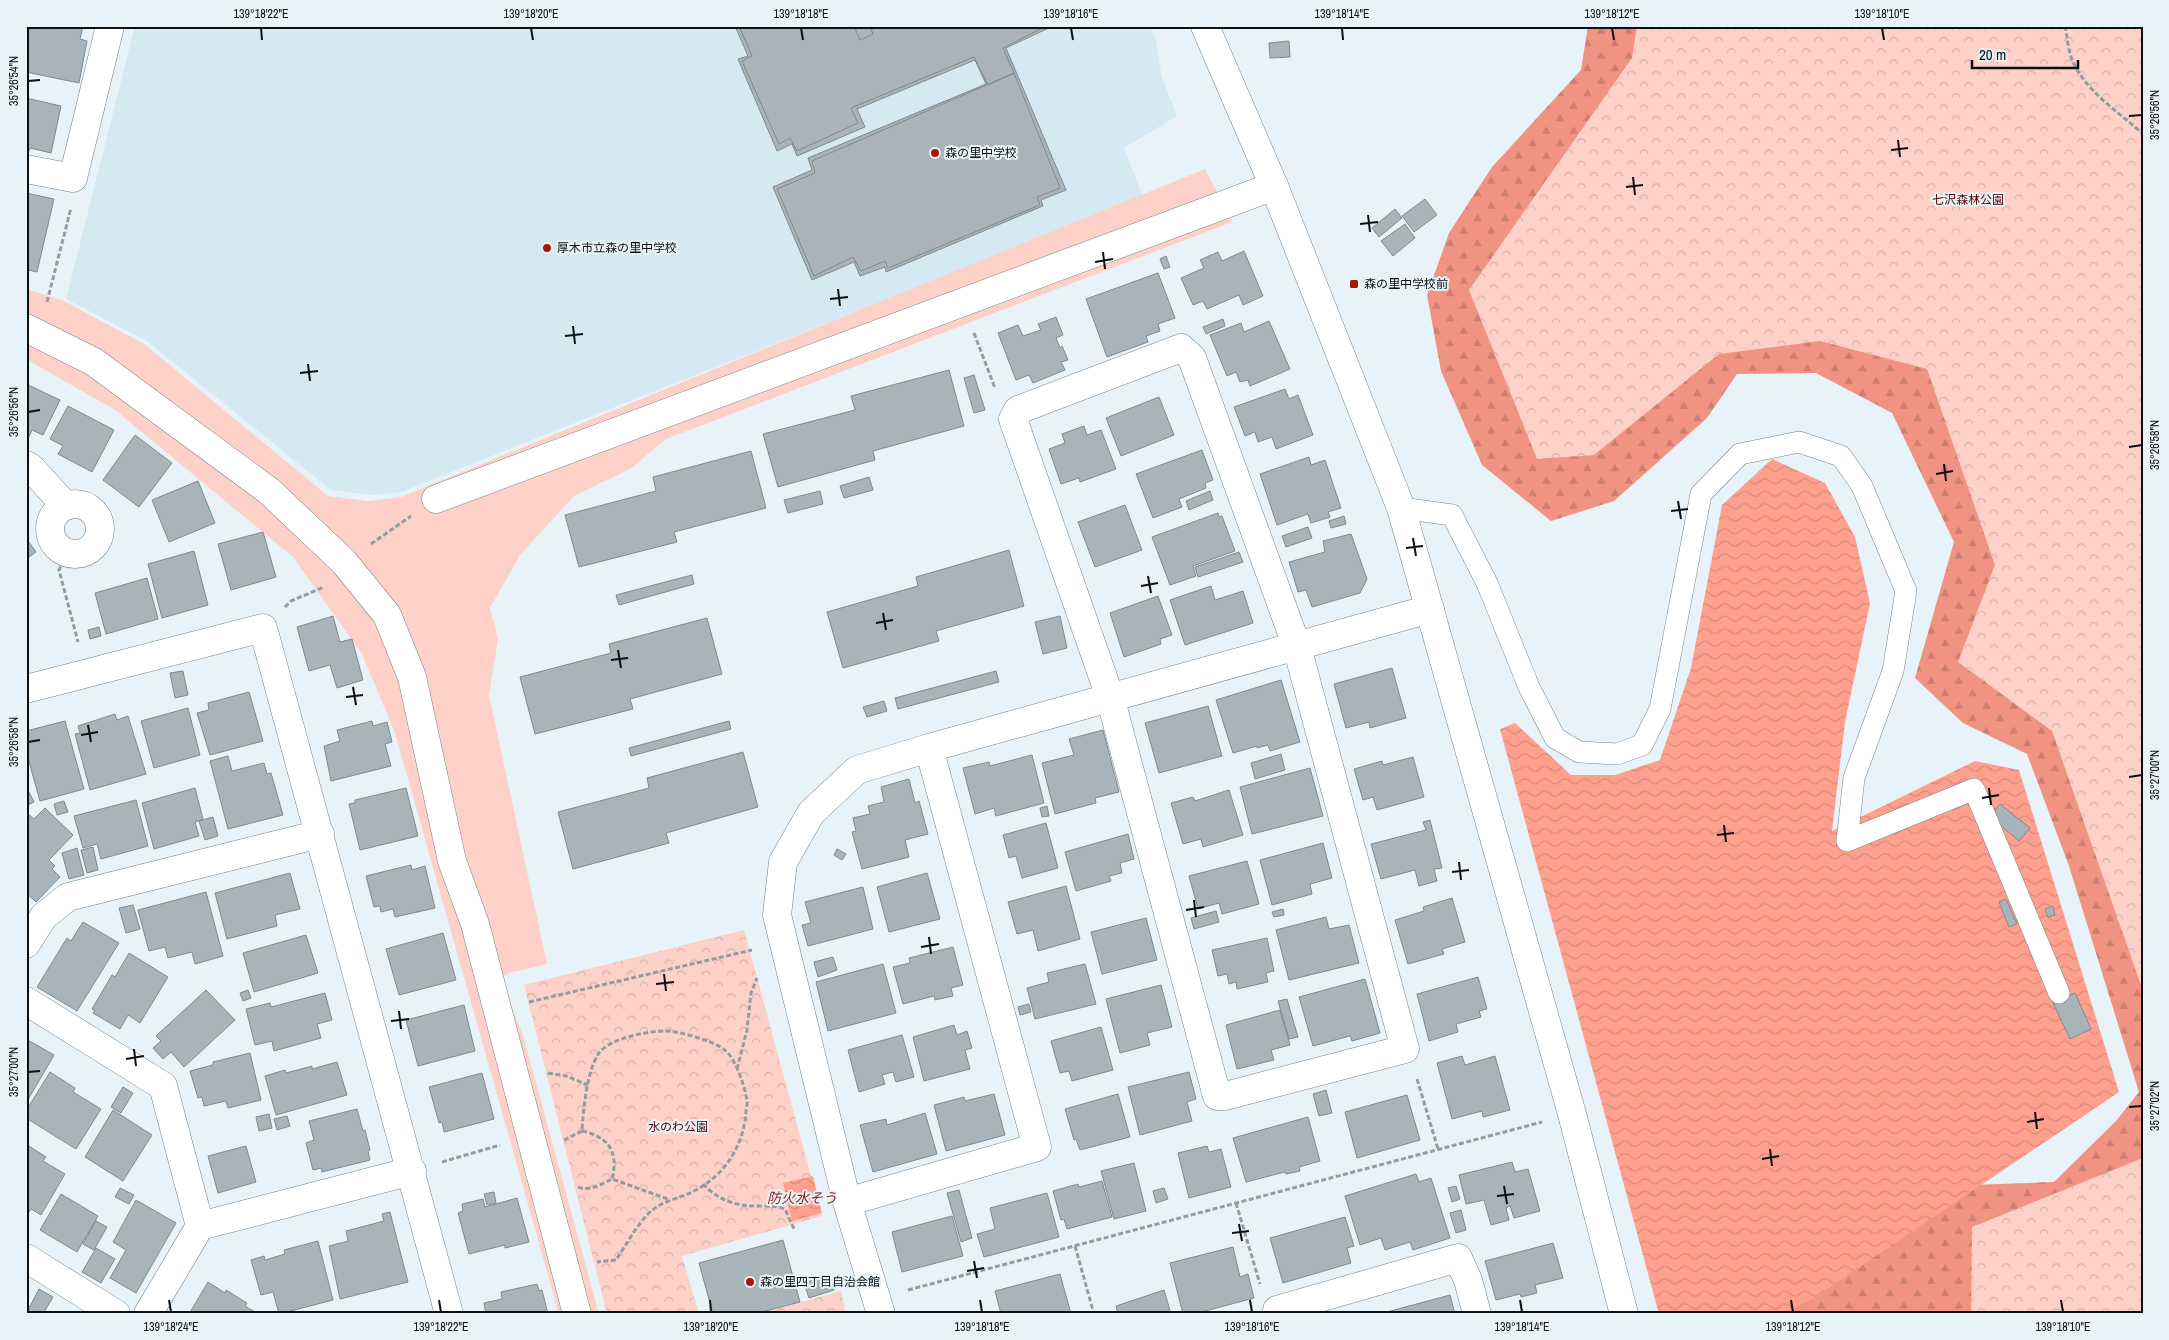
<svg xmlns="http://www.w3.org/2000/svg" width="2169" height="1340" font-family="'Archivo Narrow','Noto Sans JP',sans-serif">
<defs>
<pattern id="forest-firs" width="22" height="20" patternUnits="userSpaceOnUse" patternTransform="scale(1.25)"><rect width="22" height="20" fill="#f09383"/><path d="M5 1l3.5 6h-7zM16 11l3.5 6h-7z" fill="#cd7e70"/></pattern>
<pattern id="park-crowns" width="20" height="18" patternUnits="userSpaceOnUse" patternTransform="scale(1.25)"><rect width="20" height="18" fill="#fdd1c8"/><path d="M2 6a3 3 0 1 1 6 0M12 15a3 3 0 1 1 6 0" fill="none" stroke="#d8b2ab"/></pattern>
<pattern id="water-waves" width="16" height="10" patternUnits="userSpaceOnUse" patternTransform="scale(1.25)"><rect width="16" height="10" fill="#ffa08f"/><path d="M0 5q4-4 8 0t8 0" fill="none" stroke="#d9897a"/></pattern>
</defs>
<rect width="100%" height="100%" fill="#e7f3f9"/>
<path fill="#d5e9f2" d="M135,26H1150L1156,40L1162,77L1177,116L1124,148L1143,197L401,492L373,495L331,490L147,341L66,299Z"/>
<path fill="url(#forest-firs)" d="M1588,26H2143V1314H1736L1811,863L1946,1186L2054,1182L2116,1121L2139,1092L2069,866L2027,754L1963,723L1915,678L1954,542L1892,413L1816,373L1737,374L1707,418L1614,501L1551,521L1482,465L1441,371L1427,295L1449,233L1492,167L1581,70Z"/>
<path fill="url(#park-crowns)" d="M1637,26H2143V991L2052,731L1958,662L1995,565L1927,369L1820,341L1719,354L1594,455L1537,459L1469,290L1632,58Z
M744,930L822,1216L682,1256L699,1314H607L524,985Z
M2143,1158V1314H1971L1972,1227Z
M841,1291L846,1314H758Z"/>
<path fill="#fdd1c8" d="M1205,169L1232,222L666,439L630,469L574,496L520,555L490,608L498,639L489,695L547,964L509,973L500,978L523,1035L599,1314H559L395,733L362,654L293,557L115,410L26,359V289L62,300L144,344L328,496L368,501L401,497Z"/>
<path fill="url(#water-waves)" d="M1772,459L1825,483L1855,537L1870,603L1845,722L1832,831L1975,761L2019,770L2119,1092L1790,1314H1659L1500,729L1515,723L1571,775H1615L1660,760L1691,668L1722,505Z
M813,1176L822,1213L792,1221L783,1183Z"/>
<path fill="#a8b4b9" stroke="#7f8a8f" d="M26,26L50,29L51,26H83L80,39L87,41L79,83L26,72Z
M735,26H854L860,40L873,34L870,26H1053L1006,48L1066,190L1041,200L1043,206L886,272L885,267L860,276L854,262L812,280L773,187L812,170L808,158L986,84L975,60L857,109L865,127L797,156L792,144L777,151L738,59L748,56Z
M739,26H1046L1003,48L1014,73L988,85L974,57L851,108L858,123L797,151L790,138L779,144L742,61L752,56Z
M1289,41L1290,57L1270,58L1269,43Z
M1014,73L1060,188L1037,197L1040,205L888,268L885,261L861,271L853,257L814,276L777,189L815,173L812,161Z
M26,98L61,106L51,153L30,148L29,151L26,150Z
M26,193L54,199L37,272L28,270L26,274Z
M1425,199L1437,215L1414,232L1402,216Z
M1395,209L1402,218L1379,237L1372,228Z
M1405,224L1415,238L1393,256L1381,241Z
M1244,251L1263,296L1243,305L1239,295L1207,309L1203,301L1193,305L1181,278L1204,268L1200,260L1218,252L1222,261Z
M1166,256L1170,267L1164,269L1160,259Z
M1158,273L1175,318L1158,324L1160,331L1146,336L1148,342L1107,357L1086,299Z
M1056,317L1063,335L1056,338L1060,348L1062,346L1068,360L1061,362L1065,370L1033,383L1029,375L1016,380L998,333L1018,325L1023,336L1041,330L1038,324Z
M1223,319L1225,326L1206,334L1203,327Z
M1269,321L1290,369L1250,386L1248,380L1240,382L1236,372L1227,376L1210,335L1241,323L1244,332Z
M949,370L964,426L873,451L875,460L778,487L763,434L855,410L851,396Z
M974,375L985,410L974,413L964,378Z
M26,384L60,400L43,435L32,430L28,439Z
M1285,389L1289,399L1298,395L1313,435L1276,449L1272,437L1258,442L1255,432L1245,436L1234,407Z
M1159,397L1174,435L1121,456L1106,418Z
M68,406L114,430L92,472L58,454L63,446L50,439Z
M1084,426L1087,435L1101,430L1116,469L1080,482L1079,478L1061,484L1049,449L1065,443L1062,434Z
M135,435L172,463L139,507L103,480Z
M1202,450L1213,480L1205,483L1206,488L1179,499L1182,507L1153,518L1136,474Z
M751,451L766,508L674,532L677,542L579,567L565,515L656,491L653,477Z
M1309,457L1311,465L1325,460L1341,508L1328,512L1330,517L1311,523L1308,514L1277,525L1260,474Z
M869,477L873,490L844,498L840,486Z
M198,481L215,523L169,542L152,500Z
M820,491L823,504L788,513L784,500Z
M1210,491L1213,500L1189,510L1186,501Z
M1125,505L1142,550L1095,567L1078,522Z
M1218,513L1219,517L1222,516L1235,551L1193,566L1196,576L1170,585L1152,537Z
M1344,516L1346,524L1331,528L1329,521Z
M1308,527L1312,538L1286,547L1282,536Z
M263,532L276,577L231,590L218,544Z
M1351,534L1367,579L1360,593L1312,607L1306,590L1298,592L1289,562L1325,552L1323,541Z
M26,538L36,552L26,559Z
M1009,550L1024,606L936,631L939,641L843,668L827,612L918,586L916,577Z
M194,551L208,605L162,618L148,564Z
M1239,552L1243,562L1198,577L1195,567Z
M692,575L694,584L619,605L616,595Z
M147,578L158,619L106,634L95,593Z
M1211,586L1215,600L1243,591L1253,623L1185,645L1170,600Z
M1158,596L1172,635L1160,639L1161,644L1124,657L1110,613Z
M333,616L340,642L352,639L363,680L337,688L330,665L309,671L297,627Z
M1060,616L1067,648L1043,654L1035,622Z
M707,618L722,674L630,699L633,709L535,734L520,677L611,653L609,644Z
M99,627L101,636L90,639L88,630Z
M1392,668L1406,718L1370,728L1369,722L1346,728L1334,684Z
M183,671L188,695L175,698L170,673Z
M996,671L999,682L898,709L895,698Z
M1281,680L1300,742L1270,751L1268,745L1257,748V746L1233,753L1216,700Z
M249,692L263,741L210,755L197,713L209,710L208,703Z
M884,701L887,711L867,717L863,707Z
M1208,706L1222,756L1159,773L1145,723Z
M188,708L200,755L154,768L141,721Z
M115,714L117,720L128,716L146,774L90,790L75,734L80,733L78,726Z
M65,721L84,789L40,801L26,751V731Z
M372,721L373,726L387,722L392,742L385,744L391,766L331,781L324,746L340,741L337,730Z
M729,721L731,729L631,756L629,748Z
M1103,730L1119,792L1095,798L1096,803L1055,814L1042,763L1074,755L1069,739Z
M743,752L758,807L666,833L669,843L573,869L558,812L649,788L647,778Z
M1281,754L1285,770L1255,779L1251,763Z
M1032,755L1044,803L996,816L994,808L975,814L963,768L989,762L990,766Z
M228,756L232,771L264,763L267,774L271,773L283,815L228,829L210,761Z
M1413,757L1424,797L1377,810L1373,797L1363,800L1354,769L1382,761L1383,765Z
M1310,768L1323,816L1252,834L1240,787Z
M909,779L915,803L919,801L928,834L905,840L909,857L862,869L852,832L856,831L853,818L870,814L868,806L884,802L881,787Z
M26,786L34,802L26,806Z
M195,788L203,819L195,822L199,836L154,849L142,803Z
M406,788L418,836L360,850L349,804L355,803V800Z
M1229,790L1243,835L1203,847L1201,839L1183,844L1171,803L1193,797L1195,801Z
M136,800L148,846L101,859L97,844L83,848L74,816Z
M64,801L68,812L57,815L54,804Z
M2000,804L2030,828L2019,841L1990,816Z
M1047,806L1049,816L1042,817L1040,808Z
M45,808L73,835L49,860L55,866L52,869L60,877L36,902L26,893V816L28,814L34,819Z
M213,817L218,836L205,840L199,821Z
M1430,820L1442,868L1434,869L1437,881L1419,886L1415,870L1381,879L1371,844L1426,830L1423,822Z
M1046,823L1058,868L1022,878L1016,856L1009,858L1003,835Z
M1128,834L1134,859L1120,863L1122,873L1109,876L1111,881L1076,891L1065,852Z
M1323,843L1332,878L1310,884L1312,894L1272,905L1260,860Z
M93,847L98,870L87,873L81,850Z
M77,848L84,875L69,879L62,853Z
M837,849L846,854L842,860L834,855Z
M1247,861L1259,904L1222,914L1219,903L1198,909L1189,876Z
M411,865L412,870L425,866L435,908L395,917L393,909L381,912L380,906L374,907L366,876Z
M290,873L300,909L275,915L277,926L227,939L215,893Z
M927,873L940,919L889,932L877,887Z
M1066,886L1080,939L1038,951L1033,930L1017,934L1008,902Z
M863,887L873,929L808,946L802,925L811,923L805,902Z
M206,892L223,956L195,964L192,952L168,958L165,947L149,951L138,910Z
M1452,898L1465,942L1442,949L1444,954L1408,964L1395,920L1424,911L1423,907Z
M2006,899L2017,924L2009,927L1999,902Z
M133,905L140,929L126,933L119,908Z
M2053,906L2055,915L2048,917L2045,909Z
M1283,909L1284,915L1274,917L1272,912Z
M1216,911L1219,922L1194,929L1191,918Z
M1326,917L1329,929L1349,925L1359,963L1289,980L1276,930Z
M1146,918L1157,960L1102,974L1091,932Z
M83,922L119,943L77,1011L37,987L67,938L71,941Z
M443,933L456,980L399,995L386,949Z
M306,935L318,973L254,992L243,953Z
M1267,938L1274,971L1266,973L1268,982L1237,989L1236,982L1229,984L1227,974L1218,976L1212,950Z
M953,947L963,985L951,988L953,996L935,1000L934,996L903,1004L893,967L910,963L909,958Z
M129,953L168,977L140,1023L128,1015L120,1029L93,1013L95,1011L92,1009L112,975L115,977Z
M833,957L837,970L818,977L814,962Z
M883,964L896,1013L828,1031L816,982Z
M1085,964L1096,1004L1035,1019L1027,988L1049,982L1047,973Z
M1478,977L1487,1009L1479,1011L1481,1017L1456,1024L1458,1032L1429,1041L1417,994Z
M1365,979L1380,1033L1352,1041L1350,1036L1313,1046L1299,997Z
M1161,985L1172,1027L1147,1033L1150,1045L1120,1053L1106,999Z
M206,990L235,1020L184,1067L171,1052L163,1059L153,1048L161,1041L156,1036Z
M248,990L251,998L243,1001L240,993Z
M325,993L332,1020L317,1024L321,1038L274,1051L272,1041L255,1045L246,1009L270,1003L271,1007Z
M2075,993L2091,1029L2070,1039L2053,1003Z
M1287,999L1298,1037L1289,1039L1278,1001Z
M1029,1004L1031,1012L1020,1015L1018,1007Z
M464,1005L475,1051L418,1066L406,1020Z
M1280,1010L1290,1045L1271,1050L1274,1060L1237,1069L1226,1025Z
M954,1025L957,1035L967,1031L972,1048L965,1050L970,1069L924,1081L913,1037Z
M1101,1027L1113,1070L1072,1081L1069,1071L1060,1073L1051,1041Z
M902,1035L914,1077L896,1082L893,1072L882,1075L885,1084L859,1092L848,1050Z
M26,1039L54,1055L26,1103Z
M250,1053L261,1100L228,1108L226,1101L204,1106L202,1097L198,1098L190,1071L213,1065V1062Z
M1462,1056L1465,1065L1495,1056L1510,1110L1483,1117L1482,1111L1452,1119L1437,1063Z
M337,1062L347,1095L276,1115L265,1076L285,1070L286,1073L312,1066V1069Z
M50,1072L75,1088L73,1092L101,1109L76,1149L26,1118V1111Z
M1189,1072L1196,1099L1187,1102L1192,1121L1140,1135L1128,1087Z
M482,1073L494,1119L444,1132L442,1122L439,1123L429,1087Z
M123,1087L133,1093L121,1113L111,1107Z
M1326,1090L1332,1113L1319,1116L1313,1094Z
M994,1094L1005,1135L946,1151L934,1105L964,1097L965,1101Z
M1118,1094L1130,1137L1080,1150L1076,1139L1074,1140L1065,1109Z
M1407,1095L1420,1140L1357,1158L1345,1112Z
M357,1109L363,1131L365,1130L370,1150L368,1151L370,1160L322,1172L321,1168L313,1170L306,1143L314,1140L309,1121Z
M113,1110L152,1135L123,1181L85,1157Z
M925,1113L937,1154L873,1172L860,1125L886,1119L887,1125Z
M269,1114L272,1128L259,1131L256,1117Z
M287,1116L290,1126L277,1130L274,1119Z
M1308,1117L1320,1161L1299,1167L1300,1171L1286,1174L1285,1172L1246,1182L1233,1138Z
M29,1146L46,1157L43,1161L65,1174L41,1215L31,1209L26,1217V1151Z
M246,1146L256,1182L218,1193L208,1156Z
M1207,1146L1209,1152L1221,1149L1231,1187L1189,1198L1178,1153Z
M1512,1162L1515,1172L1528,1169L1540,1211L1514,1218L1510,1206L1506,1208L1509,1220L1491,1225L1484,1200L1466,1204L1459,1175Z
M1134,1163L1146,1211L1114,1219L1101,1171Z
M1416,1174L1419,1182L1431,1178L1450,1238L1413,1250L1410,1242L1385,1250L1381,1238L1360,1245L1345,1196Z
M1102,1181L1112,1217L1067,1229L1064,1219L1061,1220L1053,1191L1078,1184L1079,1187Z
M1456,1186L1460,1199L1452,1202L1448,1188Z
M120,1188L134,1195L129,1204L115,1197Z
M1164,1188L1168,1199L1156,1203L1153,1191Z
M959,1190L972,1238L961,1242L947,1193Z
M494,1192L496,1203L487,1205L484,1194Z
M1047,1193L1059,1237L984,1257L977,1234L995,1229L990,1208Z
M61,1194L98,1216L77,1252L40,1230Z
M517,1198L529,1242L505,1248V1245L469,1254L458,1213L463,1211L462,1204L483,1199L485,1207Z
M136,1200L176,1223L136,1293L110,1278L126,1250L113,1242Z
M1461,1210L1466,1230L1456,1233L1450,1213Z
M390,1212L408,1282L340,1299L329,1246L348,1241L346,1231L384,1221L382,1214Z
M952,1216L963,1256L902,1272L892,1232Z
M1345,1217L1354,1246L1347,1248L1351,1263L1283,1283L1270,1238Z
M96,1221L107,1227L94,1250L83,1244Z
M783,1240L800,1302L754,1314H713L699,1263Z
M318,1241L333,1300L279,1314L273,1292L261,1295L251,1260L264,1256L265,1260L285,1254L284,1250Z
M1553,1243L1563,1278L1535,1285L1537,1293L1521,1297L1520,1294L1496,1300L1485,1261Z
M1233,1247L1240,1277L1248,1274L1254,1298L1194,1314H1183L1170,1263Z
M96,1248L115,1259L101,1283L82,1272Z
M1060,1274L1071,1314H1001L995,1291Z
M829,1275L834,1290L809,1298L804,1283Z
M208,1282L225,1293L226,1290L247,1303L245,1306L258,1314H189Z
M537,1284L539,1291L542,1290L548,1314H486L484,1303L502,1299L501,1292Z
M39,1289L53,1297L43,1314H30L27,1312Z
M1164,1290L1171,1314H1118L1116,1306Z
M1450,1295L1455,1314H1388L1387,1312Z"/>
<g fill="none" stroke-linecap="round" stroke-linejoin="round">
<defs>
<path id="lane" d="M1401,508L1452,515L1487,583L1529,687L1555,738L1579,752L1617,754L1642,745L1660,709L1701,494L1740,454L1799,442L1841,456L1862,486L1906,591L1893,671L1854,778L1847,841L1974,789L2059,993"/>
<path id="street" d="M26,169L73,178L110,26
M26,328L94,362L269,491L344,562L387,615L412,677L452,861L475,924L577,1314
M1181,348L1192,358L1297,647L1405,1049L1225,1096H1217L1110,697L1013,419L1018,410Z
M26,465L30,467L66,506
M436,499L1274,186
M50 529a25 25 0 1 1 50 0a25 25 0 1 1-50 0Z
M26,689L263,628L449,1314
M26,944L44,916L68,897L320,834
M26,1001L163,1086L200,1226L148,1314
M847,1202L1037,1147L929,748
M200,1226L412,1171
M26,1258L116,1314
M881,1314L847,1202L777,915L783,862L811,813L857,770L929,748L1430,609
M1278,1314L1277,1310L1458,1258L1468,1280L1477,1314"/>
<path id="secondary" d="M1205,26L1274,186L1401,508L1572,1114L1624,1314"/>
</defs>
<use href="#lane" stroke="#788389" stroke-width="22"/>
<use href="#street" stroke="#788389" stroke-width="29"/>
<use href="#secondary" stroke="#788389" stroke-width="29"/>
<path stroke="#939ca1" stroke-width="3" stroke-dasharray="5 2.5" stroke-linecap="butt" d="M2065,26C2067,36 2068,47 2071,57C2083,90 2119,112 2143,134
M47,302L71,208
M974,333L995,388
M371,544L411,516
M67,553L59,570L78,642
M285,607L291,601L324,587
M529,1002L752,950
M737,1069L747,1030L751,993L757,978
M548,1073L566,1076L588,1085
M1417,1079L1438,1149
M582,1131C609,1137 619,1152 612,1179
M564,1140L582,1131C583,1111 587,1070 599,1053C609,1038 652,1030 669,1031C684,1033 715,1041 726,1051C735,1059 744,1084 746,1096C748,1100 747,1106 746,1111C744,1144 726,1174 696,1190C680,1199 662,1200 649,1213C636,1226 626,1245 616,1260L597,1262
M442,1162L500,1145
M703,1184C719,1201 738,1207 762,1206C771,1206 776,1206 785,1209L794,1229
M578,1187C588,1192 602,1184 612,1179L668,1199
M1236,1203L1260,1284
M1075,1246L1094,1314
M908,1290L1542,1122"/>
<use href="#lane" stroke="#fff" stroke-width="21"/>
<use href="#street" stroke="#fff" stroke-width="28"/>
<use href="#secondary" stroke="#fff" stroke-width="28"/>
</g>
<path fill="none" stroke="#0c1012" stroke-width="2" d="M261,28L262,40M531,28L533,40M801,28L803,40M1071,28L1073,40M1342,28L1343,40M1612,28L1614,40M1882,28L1884,40M28,81L40,80M2129,116L2142,115M1898,140L1900,157M1891,150L1908,148M1633,177L1635,195M1626,187L1643,185M1368,215L1370,232M1360,224L1378,222M1103,252L1105,269M1095,262L1113,259M838,289L840,306M830,299L848,297M573,326L575,344M565,336L583,334M308,364L310,381M300,373L318,371M28,412L40,410M2129,447L2142,445M1944,464L1946,481M1936,474L1953,471M1678,501L1681,519M1671,511L1688,509M1413,538L1416,556M1406,548L1423,546M1148,576L1151,593M1141,586L1158,583M883,613L886,630M876,623L893,620M618,650L621,668M611,660L628,658M353,687L356,705M346,697L363,695M88,725L91,742M81,735L98,732M28,742L40,740M2129,777L2142,775M1989,788L1991,805M1982,798L1999,795M1724,825L1726,842M1717,835L1734,833M1459,862L1461,880M1452,872L1469,870M1194,900L1196,917M1186,910L1204,907M929,937L931,954M921,947L939,944M664,974L666,991M656,984L674,982M399,1011L401,1029M391,1021L409,1019M134,1049L136,1066M126,1059L144,1056M28,1072L40,1071M2129,1107L2142,1106M2035,1112L2037,1129M2027,1122L2044,1119M1770,1149L1772,1166M1762,1159L1779,1156M1504,1186L1507,1204M1497,1196L1514,1194M1239,1224L1242,1241M1232,1233L1249,1231M974,1261L977,1278M967,1271L984,1268M169,1300L171,1312M439,1300L441,1312M710,1300L711,1312M980,1300L982,1312M1250,1300L1252,1312M1520,1300L1522,1312M1791,1300L1793,1312M2061,1300L2063,1312"/>
<g fill="#a81705" stroke="#e7f3f9" stroke-width="2">
<circle cx="935" cy="153" r="5"/>
<circle cx="547" cy="248" r="5"/>
<rect x="1349" y="279" width="10" height="10" rx="2.5"/>
<circle cx="750" cy="1282" r="5"/>
</g>
<g text-anchor="middle" dominant-baseline="central" stroke-width="4" stroke-linejoin="round" paint-order="stroke">
<g font-size="12" fill="#0c1012" stroke="#e7f3f9" text-anchor="start">
<text x="945" y="153">森の里中学校</text>
<text x="557" y="248">厚木市立森の里中学校</text>
<text x="1364" y="284">森の里中学校前</text>
<text x="760" y="1282">森の里四丁目自治会館</text>
</g>
<g font-size="12" fill="#560000" stroke="#e7f3f9">
<text x="1968" y="200">七沢森林公園</text>
<text x="678" y="1127">水のわ公園</text>
</g>
<g font-size="14" font-style="italic" fill="#8e2214" stroke="#e7f3f9">
<text x="802" y="1198">防火水そう</text>
</g>
</g>
<rect width="2169" height="1340" fill="none" stroke="#e7f3f9" stroke-width="55"/>
<path d="M1972 60v8h106v-8" fill="none" stroke="#0c1012" stroke-width="2.5"/>
<text x="1979" y="60" font-size="15" fill="#0c1012" stroke="#e7f3f9" stroke-width="4" paint-order="stroke">20 m</text>
<rect x="28" y="28" width="2114" height="1284" fill="none" stroke="#0c1012" stroke-width="2"/>
<g font-size="12" text-anchor="middle" fill="#0c1012">
<text x="261" y="18">139°18'22"E</text>
<text x="531" y="18">139°18'20"E</text>
<text x="801" y="18">139°18'18"E</text>
<text x="1071" y="18">139°18'16"E</text>
<text x="1342" y="18">139°18'14"E</text>
<text x="1612" y="18">139°18'12"E</text>
<text x="1882" y="18">139°18'10"E</text>
<text transform="translate(14 81) rotate(-90)" y="4">35°26'54"N</text>
<text transform="translate(2155 115) rotate(-90)" y="4">35°26'56"N</text>
<text transform="translate(14 412) rotate(-90)" y="4">35°26'56"N</text>
<text transform="translate(2155 445) rotate(-90)" y="4">35°26'58"N</text>
<text transform="translate(14 742) rotate(-90)" y="4">35°26'58"N</text>
<text transform="translate(2155 775) rotate(-90)" y="4">35°27'00"N</text>
<text transform="translate(14 1072) rotate(-90)" y="4">35°27'00"N</text>
<text transform="translate(2155 1106) rotate(-90)" y="4">35°27'02"N</text>
<text x="171" y="1331">139°18'24"E</text>
<text x="441" y="1331">139°18'22"E</text>
<text x="711" y="1331">139°18'20"E</text>
<text x="982" y="1331">139°18'18"E</text>
<text x="1252" y="1331">139°18'16"E</text>
<text x="1522" y="1331">139°18'14"E</text>
<text x="1793" y="1331">139°18'12"E</text>
<text x="2063" y="1331">139°18'10"E</text>
</g>
</svg>
